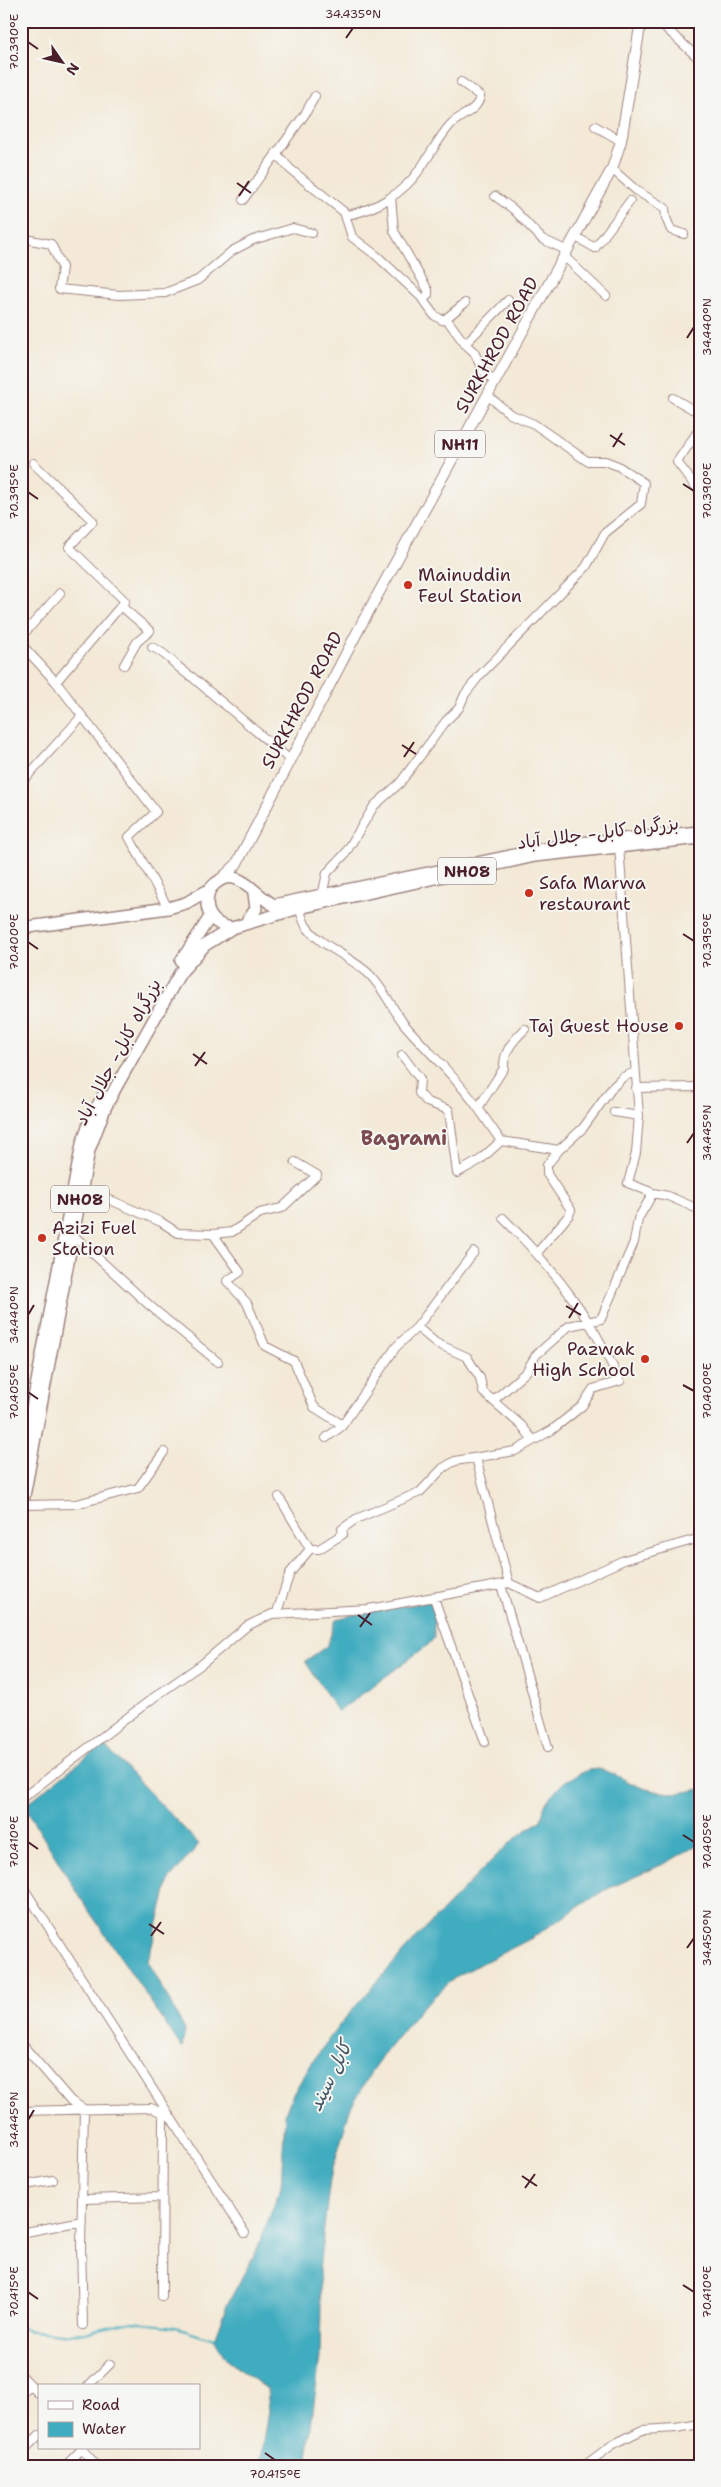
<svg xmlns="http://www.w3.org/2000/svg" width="721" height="2487" font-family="'Shantell Sans','Playpen Sans Arabic',sans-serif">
<rect width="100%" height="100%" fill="#f6f6f2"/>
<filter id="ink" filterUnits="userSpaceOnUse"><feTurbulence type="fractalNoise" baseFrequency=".02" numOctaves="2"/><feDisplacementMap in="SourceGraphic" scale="10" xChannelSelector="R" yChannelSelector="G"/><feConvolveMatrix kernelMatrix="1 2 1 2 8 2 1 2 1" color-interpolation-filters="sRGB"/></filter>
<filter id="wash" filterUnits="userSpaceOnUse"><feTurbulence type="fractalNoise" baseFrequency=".0096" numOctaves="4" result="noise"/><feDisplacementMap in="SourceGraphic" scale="20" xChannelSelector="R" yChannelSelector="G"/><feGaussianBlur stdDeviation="1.12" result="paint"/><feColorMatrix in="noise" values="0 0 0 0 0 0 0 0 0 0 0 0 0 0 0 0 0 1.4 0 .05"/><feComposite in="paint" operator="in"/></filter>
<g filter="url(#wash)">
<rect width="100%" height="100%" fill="#f3e9d6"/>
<path fill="#40acbf" stroke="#456675" d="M434,1601V1638L428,1645L338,1712L305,1661L327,1646L336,1619L365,1612Z
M103,1744L199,1844L169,1880L148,1961L185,2030L182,2048L85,1905L24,1806Z
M599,1769C611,1772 620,1777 631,1783C653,1794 677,1795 700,1789V1843L668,1862L603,1891L532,1938L457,1976L421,2008L376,2064L350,2109L330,2179L319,2269L321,2306L320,2357L306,2466H260L269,2410L267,2389L226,2359L214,2339L226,2307L257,2249L281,2187L285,2113L292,2096L310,2065L340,2024L414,1940L496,1856L518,1836L541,1820L545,1804L552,1794L564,1782L575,1776L588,1770Z"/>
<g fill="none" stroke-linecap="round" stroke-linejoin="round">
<path stroke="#40acbf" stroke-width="2" d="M21,2327L26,2330L70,2335L132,2322L176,2327L214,2339"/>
</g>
</g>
<g filter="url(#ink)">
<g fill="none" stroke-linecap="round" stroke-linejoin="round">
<defs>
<path id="minor" d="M658,21L695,55
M595,126L621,141
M276,153L290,169L344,212L352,237L377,256L420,296L434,315L442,320L448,321L465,344L474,352L483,371L495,381
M612,169L637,191L665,208L666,218L671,230L684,234
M495,196L513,209L542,239L568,251
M391,197L394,231L428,290V295L423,300
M243,200L305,114L315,96
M347,215C375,210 404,193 420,169C431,154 439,137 451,124C460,115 478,111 480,96L461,82
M576,237L595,248L630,201
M21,238L51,244L62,267L59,289L119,295L165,293L198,280L232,251L253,240L293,228L312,233
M565,257L606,296
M444,320L465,303
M465,344L508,300
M673,398L692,409L700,410
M700,428L677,462L700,492
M33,463L93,521L69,547L125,601L56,682
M121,606L150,631L137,642L124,665
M21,637L60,593
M21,644L56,682L156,812L129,837L168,908
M152,647C169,654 177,669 192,677L289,759
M21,783L82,716
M322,896L327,873L345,854L374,806L400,783L446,721L459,708L465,694L480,675L586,567L605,533L641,504L644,483L618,466L605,461H587L534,424L510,414L487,395
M299,908C301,913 303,921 306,926C321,947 351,956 370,975C384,989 392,1009 405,1025C429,1053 457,1078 478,1108
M525,1029C514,1040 503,1051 504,1068L478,1108L501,1141L559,1150
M402,1055L420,1079L419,1093L427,1102L449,1110L457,1173L480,1160L501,1141
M636,1088L700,1087
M614,1112L639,1116
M77,1193L108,1199L161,1222L178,1233L213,1234L232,1232L260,1213L282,1208L317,1175L295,1162
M653,1193L668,1196L700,1210
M213,1234L240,1272L227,1281L247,1303L265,1346L294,1361L314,1407L341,1424
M74,1236L149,1305L218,1362
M537,1253L569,1215L571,1210L547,1174V1165L559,1150L583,1128L612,1088L623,1077L635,1072
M417,1327L436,1343L467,1357L480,1378L483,1392L522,1426L533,1440
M494,1400L526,1372L536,1355L569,1326L601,1319L634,1242L638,1219L653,1193L628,1183L636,1153L639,1116L619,846
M326,1438L342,1426L396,1347L417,1327L474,1252
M476,1458L509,1583
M23,1505L76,1504L138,1488L164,1452
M310,1549H319L343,1534L342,1529L356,1519L420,1492L443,1468L455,1461L515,1451L552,1430L582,1406L593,1389L620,1381C610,1362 601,1341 589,1323C565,1284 535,1250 503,1218
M501,1585L548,1747
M434,1598L485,1742
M277,1612L290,1573L310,1549L279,1497
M21,1799L153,1698L202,1664L247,1626L272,1614L369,1609L509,1583L540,1598L624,1560L700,1538
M21,1884L245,2233
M21,2043L71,2101L84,2109L81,2245L83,2325
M21,2111L151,2108L163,2113L162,2296
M21,2186L53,2180
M83,2199L162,2197
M21,2233L82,2221
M21,2375L39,2394
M88,2386L110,2364
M21,2395L31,2385
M81,2448L97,2466
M21,2453L39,2435
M65,2466L83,2448
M584,2466L612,2445L642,2430L676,2428L700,2424"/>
<path id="major" d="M220,880L236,865L361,625L612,169L621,141L641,21"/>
<path id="highway" d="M700,832L568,844L274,905C252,894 235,860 210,889C202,909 211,925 232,928L299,908L535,856L700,838
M245,924L256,909L254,893
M21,928L168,908L186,903L210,889
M181,961L210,917
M21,1466L82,1144L91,1118L103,1096
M21,1512L89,1150L105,1108L116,1087L180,973L205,945L232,928"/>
</defs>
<use href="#minor" stroke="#9e8480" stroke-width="10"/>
<use href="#major" stroke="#9e8480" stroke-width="12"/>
<use href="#highway" stroke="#9e8480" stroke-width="14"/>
<use href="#minor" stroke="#fff" stroke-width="8"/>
<use href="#major" stroke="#fff" stroke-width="10"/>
<use href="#highway" stroke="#fff" stroke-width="11"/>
</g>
</g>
<path fill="none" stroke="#4a1f2b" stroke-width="2" d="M346,38L353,28M28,42L38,49M237,183L251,193M239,196L249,181M687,338L694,327M610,435L625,445M613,447L622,433M683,484L694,491M28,492L38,499M402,745L416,754M404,757L414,742M683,934L694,941M28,942L38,949M193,1054L207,1064M195,1066L205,1052M687,1143L694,1133M566,1306L581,1315M28,1315L34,1305M569,1318L578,1303M683,1385L694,1391M28,1392L38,1399M358,1615L372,1625M360,1627L370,1613M683,1835L694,1842M28,1842L38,1849M149,1924L164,1934M151,1936L161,1922M687,1948L694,1938M28,2120L34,2110M522,2176L537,2186M525,2188L535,2174M683,2285L694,2292M28,2292L38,2299M265,2453L275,2460"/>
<g fill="#c8321e" stroke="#f6f6f2" stroke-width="2">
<circle cx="408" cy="585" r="5"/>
<circle cx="529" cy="893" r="5"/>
<circle cx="679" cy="1026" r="5"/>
<circle cx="42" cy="1238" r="5"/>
<circle cx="645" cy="1359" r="5"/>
</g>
<g text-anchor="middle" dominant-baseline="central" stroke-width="4" stroke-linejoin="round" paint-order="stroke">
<g fill="#f6f6f2" stroke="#7e6067" stroke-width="1">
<rect x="435" y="430.5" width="50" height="27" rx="4"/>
<rect x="438" y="857.5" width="58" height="27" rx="4"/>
<rect x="51" y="1185.5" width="58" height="27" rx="4"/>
</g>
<g font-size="16" font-weight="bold" fill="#4a1f2b">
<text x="460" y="444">NH11</text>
<text x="467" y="871">NH08</text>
<text x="80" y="1199">NH08</text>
</g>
<g font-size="18" fill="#4a1f2b" stroke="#f6f6f2">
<text transform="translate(497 345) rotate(-61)">SURKHROD ROAD</text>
<text transform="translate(302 700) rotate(-62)">SURKHROD ROAD</text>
<text transform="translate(598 833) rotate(-7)">بزرگراه کابل- جلال آباد</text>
<text transform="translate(118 1052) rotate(-62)">بزرگراه کابل- جلال آباد</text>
</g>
<g font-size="18" fill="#4a1f2b" stroke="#f6f6f2" text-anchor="start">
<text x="418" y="575">Mainuddin<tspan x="418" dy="21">Feul Station</tspan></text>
<text x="539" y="883">Safa Marwa<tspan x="539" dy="21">restaurant</tspan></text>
<text x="669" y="1026" text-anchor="end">Taj Guest House</text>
<text x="52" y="1228">Azizi Fuel<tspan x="52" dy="21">Station</tspan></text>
<text x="635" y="1349" text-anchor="end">Pazwak<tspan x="635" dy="21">High School</tspan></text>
</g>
<g font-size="19" font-style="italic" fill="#465766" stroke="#f6f6f2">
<text transform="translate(330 2076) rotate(-64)">کابل سيند</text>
</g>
<g font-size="20" font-weight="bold" fill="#7c4b4f" stroke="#f6f6f2">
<text x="404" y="1138">Bagrami</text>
</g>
</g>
<rect width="721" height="2487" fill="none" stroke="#f6f6f2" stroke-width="55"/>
<rect x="38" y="2384" width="162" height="65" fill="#f6f6f2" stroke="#b1a0a2"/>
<rect x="48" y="2401" width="25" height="8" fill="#ffffff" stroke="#b1a0a2"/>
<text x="82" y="2410" font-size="15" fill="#4a1f2b">Road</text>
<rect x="48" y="2422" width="25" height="15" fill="#40acbf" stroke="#b1a0a2"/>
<text x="82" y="2434" font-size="15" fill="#4a1f2b">Water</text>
<g transform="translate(62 62) rotate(124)" stroke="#f6f6f2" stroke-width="4" paint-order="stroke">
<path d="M0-4L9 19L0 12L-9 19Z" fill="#4a1f2b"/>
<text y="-8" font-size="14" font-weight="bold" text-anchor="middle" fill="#4a1f2b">N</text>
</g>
<rect x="28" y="28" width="666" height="2432" fill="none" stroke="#4a1f2b" stroke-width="2"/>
<g font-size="12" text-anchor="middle" fill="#4a1f2b">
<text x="353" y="18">34.435°N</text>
<text transform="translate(14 42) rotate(-90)" y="4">70.390°E</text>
<text transform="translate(707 327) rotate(-90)" y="4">34.440°N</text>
<text transform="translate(707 491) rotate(-90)" y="4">70.390°E</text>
<text transform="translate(14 492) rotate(-90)" y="4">70.395°E</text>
<text transform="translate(707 941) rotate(-90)" y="4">70.395°E</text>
<text transform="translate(14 942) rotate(-90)" y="4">70.400°E</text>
<text transform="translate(707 1133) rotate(-90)" y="4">34.445°N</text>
<text transform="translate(14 1315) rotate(-90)" y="4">34.440°N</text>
<text transform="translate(707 1391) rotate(-90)" y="4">70.400°E</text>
<text transform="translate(14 1392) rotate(-90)" y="4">70.405°E</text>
<text transform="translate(707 1842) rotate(-90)" y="4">70.405°E</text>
<text transform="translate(14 1842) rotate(-90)" y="4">70.410°E</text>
<text transform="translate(707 1938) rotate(-90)" y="4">34.450°N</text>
<text transform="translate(14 2120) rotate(-90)" y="4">34.445°N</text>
<text transform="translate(707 2292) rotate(-90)" y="4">70.410°E</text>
<text transform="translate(14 2292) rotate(-90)" y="4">70.415°E</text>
<text x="275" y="2478">70.415°E</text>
</g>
</svg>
